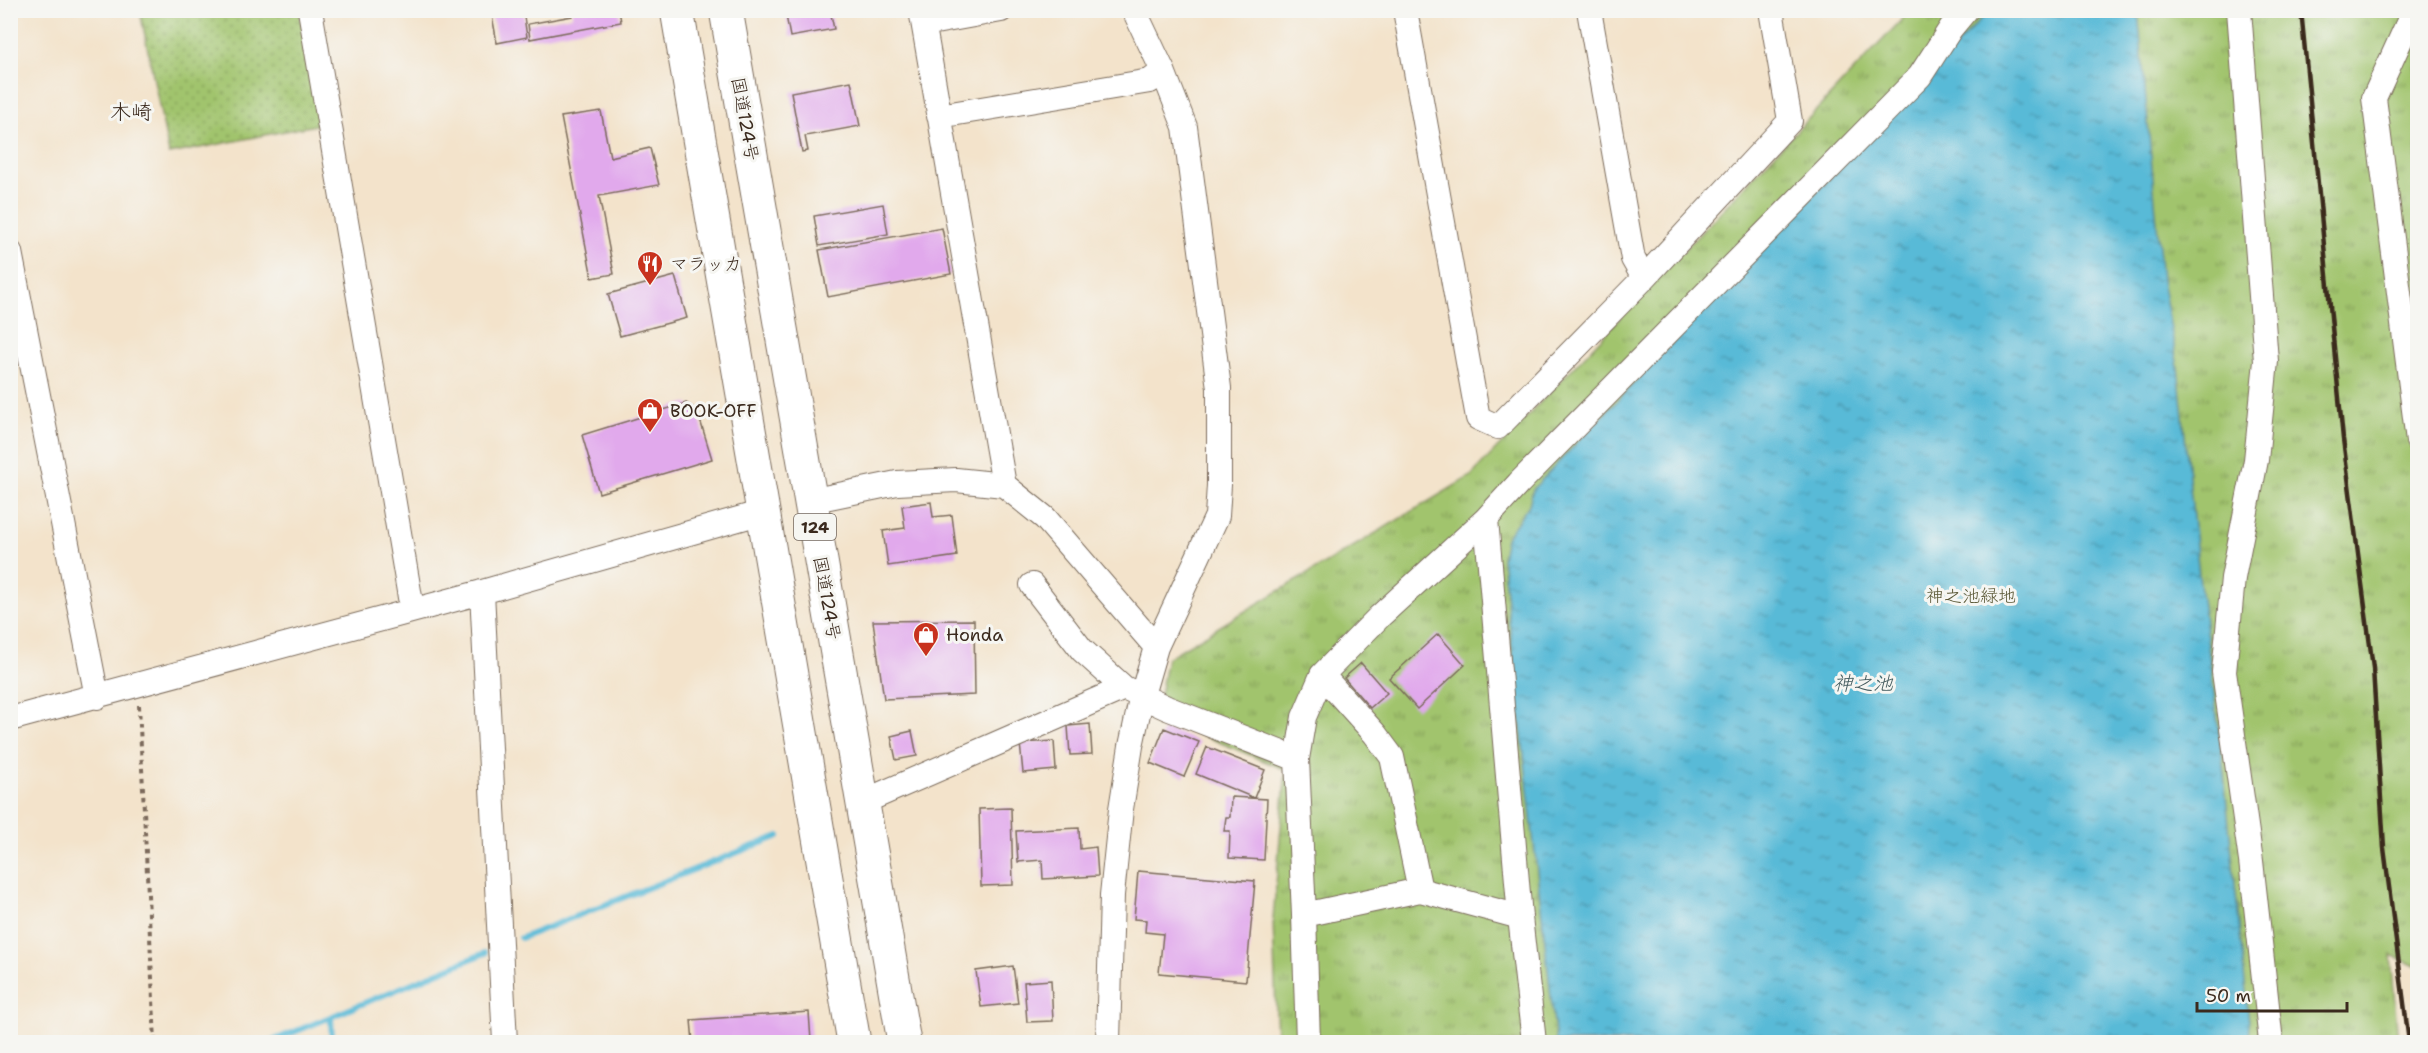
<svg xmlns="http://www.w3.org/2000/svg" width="2428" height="1053" font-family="'Shantell Sans','Klee One',sans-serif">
<defs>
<pattern id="grass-dots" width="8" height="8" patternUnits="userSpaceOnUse" patternTransform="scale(1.5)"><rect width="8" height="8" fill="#a1c46d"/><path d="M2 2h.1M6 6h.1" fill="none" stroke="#849f59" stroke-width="1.8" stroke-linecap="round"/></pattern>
<pattern id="park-tufts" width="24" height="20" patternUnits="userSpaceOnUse" patternTransform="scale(1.5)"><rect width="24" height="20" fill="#a1c46d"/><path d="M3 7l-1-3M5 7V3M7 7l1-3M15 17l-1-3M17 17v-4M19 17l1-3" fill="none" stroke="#849f59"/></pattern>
<pattern id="water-ripples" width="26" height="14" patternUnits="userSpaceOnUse" patternTransform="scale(1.5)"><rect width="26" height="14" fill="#58bad7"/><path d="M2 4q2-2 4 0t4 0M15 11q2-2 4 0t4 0" fill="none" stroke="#4a97ae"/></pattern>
</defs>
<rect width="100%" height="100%" fill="#f6f6f2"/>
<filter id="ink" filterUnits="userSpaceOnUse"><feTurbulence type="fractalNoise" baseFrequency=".0167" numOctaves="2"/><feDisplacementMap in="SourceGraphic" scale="12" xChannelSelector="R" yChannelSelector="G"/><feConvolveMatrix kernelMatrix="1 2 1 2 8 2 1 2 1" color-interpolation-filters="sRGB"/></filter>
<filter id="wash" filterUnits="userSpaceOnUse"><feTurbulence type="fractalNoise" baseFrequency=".008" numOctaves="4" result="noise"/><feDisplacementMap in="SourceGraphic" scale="24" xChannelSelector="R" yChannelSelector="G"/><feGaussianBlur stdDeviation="1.35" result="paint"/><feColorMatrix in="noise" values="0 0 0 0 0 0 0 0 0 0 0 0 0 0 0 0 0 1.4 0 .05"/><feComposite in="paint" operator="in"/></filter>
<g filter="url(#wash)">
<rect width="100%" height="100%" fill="#f3e3cb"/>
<path fill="url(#grass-dots)" stroke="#6e7746" stroke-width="1.5" d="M140,11H299L321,124L169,154Z"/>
<path fill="url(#park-tufts)" stroke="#6e7746" stroke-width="1.5" d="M1910,11H2417L2418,967L2391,955L2398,1042H1277L1273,919L1286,770L1156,716L1167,658L1471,476Z"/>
<path fill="url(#water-ripples)" stroke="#4a727a" stroke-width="1.5" d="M1989,11H2138L2162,280L2178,367L2199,575L2222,756L2251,1042H1556L1502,557L1506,538L1529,505L1533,489Z"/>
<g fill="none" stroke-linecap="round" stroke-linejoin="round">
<path stroke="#58bad7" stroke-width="6" d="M521,938L779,836
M331,1017L332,1042
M270,1042L485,953"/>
</g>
<g id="blocks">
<path fill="#e1a9ec" d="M491,10H523L527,37L497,43Z
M572,10H619L621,22L530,39L528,24L572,16Z
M785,10H830L834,29L790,37Z
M851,81L860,126L805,136L808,151L802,152L791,92Z
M601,111L610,157L650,148L659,185L599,196L614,274L592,278L561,117Z
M883,204L888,234L819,246L814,216Z
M942,228L951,274L828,297L819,250Z
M675,276L687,318L620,336L608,294Z
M686,403L697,410L712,459L599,493L582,435Z
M931,502L933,517L952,515L957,556L888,566L883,531L905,528L902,506Z
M974,620L975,695L884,699L873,621Z
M1438,634L1465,665L1417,709L1389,678Z
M1361,663L1387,693L1370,708L1344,678Z
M1090,724L1092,754L1070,755L1068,726Z
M1164,728L1199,742L1184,777L1150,763Z
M912,731L917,756L896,760L891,736Z
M1054,741L1056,770L1023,773L1020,743Z
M1207,747L1265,770L1254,798L1196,774Z
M1231,797L1267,799L1264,860L1229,858L1230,831H1224L1226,817H1230Z
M1011,808L1013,885L981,886L979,809Z
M1079,828L1080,849L1096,847L1098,876L1043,879L1042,860L1018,862L1016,831Z
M1138,871L1255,881L1246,981L1159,973L1163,934L1145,932L1146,920L1134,919Z
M1013,966L1018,1003L981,1007L976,971Z
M1051,980L1053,1021L1027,1022L1024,982Z
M809,1012L811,1041L693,1042L691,1020Z"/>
</g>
</g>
<g filter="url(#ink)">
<use href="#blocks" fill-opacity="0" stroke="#7b6b5b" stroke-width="1.5"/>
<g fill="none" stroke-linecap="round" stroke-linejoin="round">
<defs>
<path id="minor" d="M310,10L412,609
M921,10L1004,485
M1405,10L1478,418L1498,427L1644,278L1790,121L1771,10
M1589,10L1633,259L1644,278
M2239,10L2266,361L2256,460L2233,578L2224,672L2251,861L2271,1042
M2414,10L2374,98L2418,441
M924,24L1001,10
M939,116L1150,81L1163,71
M10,252L97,697
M810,501L897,483L956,480L1004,485L1045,518L1156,647
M1486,519L1520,917L1534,1042
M1032,585L1082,650L1124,688
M482,592L505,1042
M1322,675L1375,734L1392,757L1420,890
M10,719L482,592L763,512
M863,802L1124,688L1167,708L1297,759
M1304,915L1420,890L1520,917
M1108,1042L1112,895L1121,809L1131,746L1142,695L1156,647L1217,516L1219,485V388L1185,127L1163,71L1134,10
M1308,1042L1304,915L1297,759L1304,717L1322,675L1380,616L1486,519L1519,483L1920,76L1951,28L1966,10"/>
<path id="highway" d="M677,10L854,1042
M726,10L904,1042"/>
</defs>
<use href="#minor" stroke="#7b6b5b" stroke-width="26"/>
<use href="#highway" stroke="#7b6b5b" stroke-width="35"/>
<path stroke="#7b6b5b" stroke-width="4" stroke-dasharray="4.5 4.5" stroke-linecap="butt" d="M139,705L155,1042"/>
<use href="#minor" stroke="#fff" stroke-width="24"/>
<use href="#highway" stroke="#fff" stroke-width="33"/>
<path stroke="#3b2a1e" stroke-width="4.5" d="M2301,10L2343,439L2373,668L2384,848L2409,1042"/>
</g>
</g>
<defs>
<symbol id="restaurant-pin" viewBox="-11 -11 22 30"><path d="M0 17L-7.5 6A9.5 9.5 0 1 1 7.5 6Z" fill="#c8321e" stroke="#f6f6f2"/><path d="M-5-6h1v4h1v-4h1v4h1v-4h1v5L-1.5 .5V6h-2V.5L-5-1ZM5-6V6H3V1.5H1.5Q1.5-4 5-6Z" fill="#fff"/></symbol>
<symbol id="shop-pin" viewBox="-11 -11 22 30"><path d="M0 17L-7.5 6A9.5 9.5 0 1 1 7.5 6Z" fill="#c8321e" stroke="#f6f6f2"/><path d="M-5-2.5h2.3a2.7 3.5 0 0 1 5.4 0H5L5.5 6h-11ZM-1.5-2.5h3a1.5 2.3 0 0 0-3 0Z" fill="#fff"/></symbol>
</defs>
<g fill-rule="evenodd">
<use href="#restaurant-pin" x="635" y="249" width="30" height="40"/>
<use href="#shop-pin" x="635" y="396" width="30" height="40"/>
<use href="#shop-pin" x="911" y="620" width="30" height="40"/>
</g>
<g text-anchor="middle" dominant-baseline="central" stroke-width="6" stroke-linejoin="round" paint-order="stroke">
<rect fill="#f6f6f2" stroke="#73675e" stroke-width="1.5" x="794" y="514" width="42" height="26" rx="4.5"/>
<g font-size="16" font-weight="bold" fill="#3b2a1e">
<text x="815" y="527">124</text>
</g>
<g font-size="18" fill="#3b2a1e" stroke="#f6f6f2">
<text transform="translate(745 119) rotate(80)">国道124号</text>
<text transform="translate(827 598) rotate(80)">国道124号</text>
</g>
<g font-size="18" fill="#3b2a1e" stroke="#f6f6f2" text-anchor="start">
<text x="670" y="264">マラッカ</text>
<text x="670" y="411">BOOK-OFF</text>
<text x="946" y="635">Honda</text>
</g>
<g font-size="18" fill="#5a5836" stroke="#f6f6f2">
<text x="1971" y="596">神之池緑地</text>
</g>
<g font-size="20" font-style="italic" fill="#455c5f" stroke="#f6f6f2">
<text x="1863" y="683">神之池</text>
</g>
<g font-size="21" fill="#3b2a1e" stroke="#f6f6f2">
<text x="131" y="112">木崎</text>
</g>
</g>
<rect width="2428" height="1053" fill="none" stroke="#f6f6f2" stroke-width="36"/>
<path d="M2197 1002v9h150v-9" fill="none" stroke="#3b2a1e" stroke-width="3"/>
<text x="2206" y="1002" font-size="18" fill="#3b2a1e" stroke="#f6f6f2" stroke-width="4.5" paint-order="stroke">50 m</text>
</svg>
